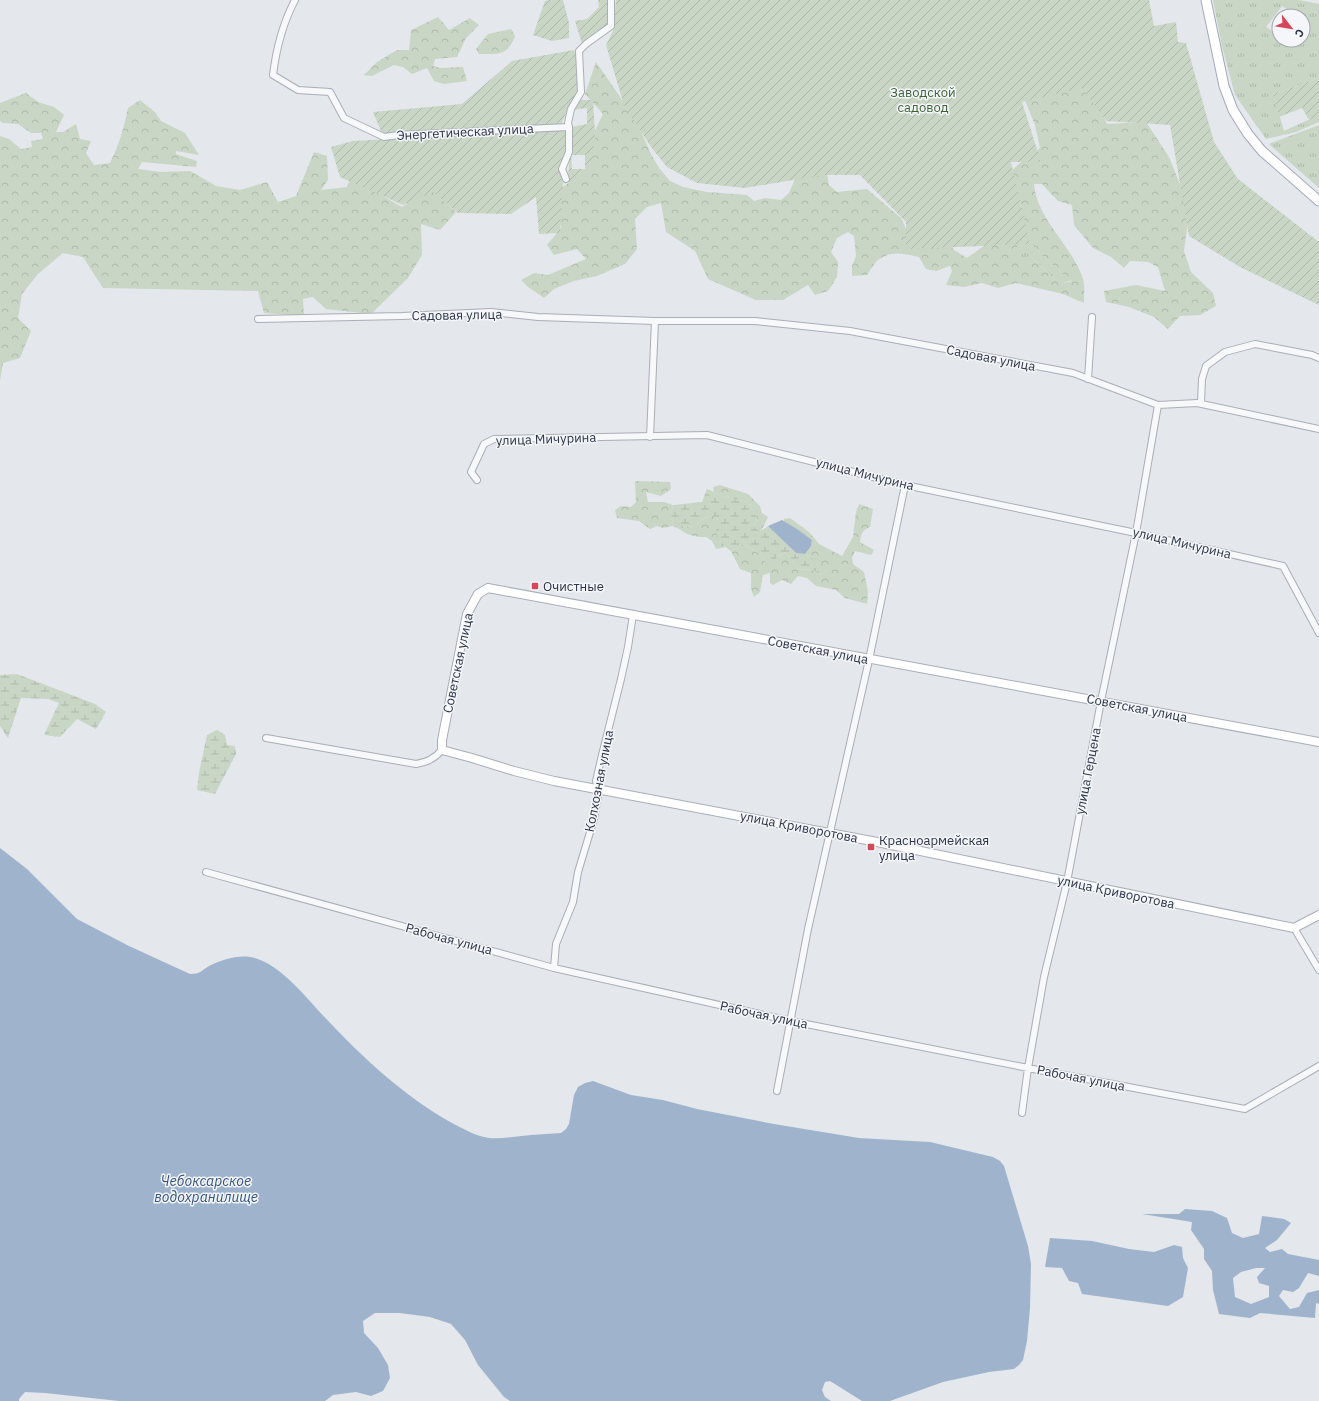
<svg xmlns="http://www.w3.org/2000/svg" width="1319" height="1401" font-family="'IBM Plex Sans',sans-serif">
<defs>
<pattern id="grass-tufts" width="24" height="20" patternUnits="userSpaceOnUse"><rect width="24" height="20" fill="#c9d6c5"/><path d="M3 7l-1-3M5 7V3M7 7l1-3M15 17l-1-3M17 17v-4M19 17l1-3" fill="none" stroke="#adb8ab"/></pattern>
<pattern id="forest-crowns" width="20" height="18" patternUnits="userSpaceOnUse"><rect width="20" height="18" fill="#c9d6c5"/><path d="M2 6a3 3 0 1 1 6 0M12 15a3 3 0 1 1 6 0" fill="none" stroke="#adb8ab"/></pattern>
<pattern id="wetland-marsh" width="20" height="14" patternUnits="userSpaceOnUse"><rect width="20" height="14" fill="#c9d6c5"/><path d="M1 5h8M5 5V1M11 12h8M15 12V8" fill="none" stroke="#adb8ab"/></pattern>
<pattern id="garden-furrows" width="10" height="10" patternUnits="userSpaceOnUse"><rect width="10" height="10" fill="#c9d6c5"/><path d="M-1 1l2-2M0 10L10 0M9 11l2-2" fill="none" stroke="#adb8ab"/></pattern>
</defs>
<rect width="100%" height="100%" fill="#e4e7ec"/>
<path fill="url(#grass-tufts)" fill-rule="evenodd" d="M1213,0H1299L1319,4V78L1273,94L1284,131L1319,115V122L1296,132L1266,139L1235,95L1222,46ZM1282,6L1298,16H1303V40H1279V35L1266,27Z
M1319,125V188L1269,144Z
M1032,241L1040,254L1072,280L1060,284L1035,261H1010L1009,250Z"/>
<path fill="url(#forest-crowns)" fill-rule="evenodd" d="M438,17L449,30L470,18L479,25L466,38L457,57L435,59L433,66L441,68L463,67L467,81L444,84L434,81L427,68L412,74L403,67L394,65L372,76L364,75L377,62L397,50H409L411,30Z
M511,29L515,36C507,56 499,54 479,54L476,49L488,34Z
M596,62L636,120L651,154L659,168L670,181L683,187L707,192L747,195L754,201L765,198L781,200L789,193L795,179L815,168L827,174L829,185L837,192L867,189L901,218L906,229L946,239L954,250L967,258L988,243L1008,174L1020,163L1040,148L1035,125L1022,93L1083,80L1107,124L1146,122L1169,157L1183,192L1189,213L1184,251L1191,272L1213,293L1216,306L1200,315L1180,316L1168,329L1154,317L1129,307L1106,302L1104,291L1136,285L1165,291L1158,267L1148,262L1130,261L1124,268L1111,257L1093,248L1074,225L1072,205L1058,201L1042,184H1034C1037,220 1072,245 1083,279C1085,286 1084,296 1084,303L1063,294L1016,283L998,288L982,283L964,287L946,285L952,271L950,266L936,271L926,269L919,257C905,254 891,250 878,260C874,263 870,271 867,275L852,276V266L856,256L854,236L848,232L837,238L831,252L838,262L837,277L828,291L815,295L808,285L783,300H756L708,279L695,251L666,232L661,203L647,207L635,219L637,249L625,264L597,276L574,281L554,289L544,298L528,287L521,280L534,273L548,275L586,259L577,249L554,255L547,245L561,228L557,207L561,188L591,168L587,147L603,114L585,94ZM1032,241L1040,254L1072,281L1060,284L1035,261H1011L1009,250Z
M26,93L38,102L54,107L64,115L56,132H63L76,124L80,139L91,141L86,153L94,165L110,163C119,145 124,128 128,108L140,100L155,112L161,121L185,133L199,155L176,151V154L197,161L196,167L142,162L138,169L161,172L190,171L216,186L240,190L267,182L278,202L296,196L314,152L327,156L328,180L321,190L347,187L355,166L379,194L402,207L431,189L456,212L440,230L421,224L422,255L408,278L371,314L326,309L313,297L303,299L304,316L264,313L258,291L103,288L83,257L63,253L38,274L22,294L18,318L31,331L20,358L3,363L0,381V136L9,139L21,149L32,147L31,141L43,139L41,133H31L18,124L3,123L0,121V103L5,101Z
M635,481L670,482L671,489L661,496L646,492L648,502H664L673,505L671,514L673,526L663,528L657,526L650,529L639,521L617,518L615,510L621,506L631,507L636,502Z
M720,485L748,494L760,506L762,513L768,517L761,531L755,528L754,523L758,520L748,502L726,497L714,492L713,487Z
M859,504L873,509L870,527C862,530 861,534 860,542L874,550L871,555L855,551L852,558L853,564L864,572L868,592L867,604L845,598L836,590L816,586L807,578L798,576L791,584L782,580L773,585L770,583V573L763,575L760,592L754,597L751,589V573L740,569L731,551L743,544L761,555L765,562L776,558L786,552L798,569L813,570L821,575L827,570L809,558L805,554L811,546L812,540L784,522V519L790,518L810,533L819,544L842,556L853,537L856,512Z
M713,515L718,520L720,539L726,547L716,549L712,541L706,537C697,537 688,536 681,530V526L695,527L704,518Z"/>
<path fill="url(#wetland-marsh)" d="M707,489L726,497L748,502L758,520L754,523L755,528L761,531L768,526L796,553L805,554L809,558L817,559L827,570L821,575L813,570L798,569L786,552L776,558L771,566L765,562L761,555L743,544L731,551C725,547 716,538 716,530C716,527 718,523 718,520L713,515L704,518L695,527L682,526L681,530L673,526L671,514L673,505L702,502Z
M17,674L95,704L106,712L96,729L77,719L60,737L44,735L59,703L48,699L21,698L8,738L0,726V675Z
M217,730L225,735L227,745L235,746L236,754L215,794L197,790L199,773L207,735Z"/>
<path fill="url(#garden-furrows)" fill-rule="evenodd" d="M549,0H563L569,23V38L552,41L533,35L545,1Z
M598,0H608V24L582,44L575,21L587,19L599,7Z
M616,0H1149L1154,26L1176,22L1178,42L1186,43L1214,142L1238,179L1319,242V305L1240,267L1189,236L1170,125L1106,121L1082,88L1022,102L1041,162H1011L1030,244L906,249V222L860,175H822L745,188L697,183L667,167L651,147L624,105L606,45L613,31Z
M574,50L579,64V88L571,103L561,124L556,126L383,136L373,112L462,104L512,61Z
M1319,78V115L1309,120L1302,108L1279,117L1273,94Z
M579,100H593L595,134L592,167L571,188L568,178L572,127L587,124V108L573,110ZM571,155H585V169H572Z
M567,130L566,158L559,168L563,183L560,233L539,234L536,197L511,214L458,213L433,192L403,205L340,177L331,147L353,141Z"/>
<path fill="#9fb4cc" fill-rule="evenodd" d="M782,520L797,529L812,540L811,546L805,554L796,553L768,526Z
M0,848L27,869L77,919L129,946L190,974C200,974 201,971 209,966C222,960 236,955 250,957C275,961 300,990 316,1008C356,1051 400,1094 452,1123C463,1129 476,1136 489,1138C503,1139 517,1136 531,1135C541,1134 551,1134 561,1133L566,1129L569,1124L574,1095L578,1087L585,1083L593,1081L631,1095L663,1100L697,1109L774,1124L859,1138L930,1142L993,1157L1000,1161L1004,1166L1028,1246L1031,1264L1030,1308L1027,1341L1023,1360L1019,1365L1014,1369L989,1372L943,1382L890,1401H862L830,1381L825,1382L822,1390L825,1397L831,1401H510L504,1397L478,1365L465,1340L451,1324L430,1317L400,1313H375L363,1321L364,1333L378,1348L388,1365L390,1378L383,1391L371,1396L356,1392L333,1395L325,1401H119L45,1393L25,1392L19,1399V1401H0Z
M1185,1209L1212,1211L1227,1218L1232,1233L1243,1238L1259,1234L1262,1216L1284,1219L1291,1223L1277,1240L1265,1248L1270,1252L1282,1249L1288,1254L1319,1260V1276L1308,1273L1299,1288L1293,1292L1283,1290L1279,1296L1290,1309L1299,1307L1307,1293L1319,1290V1304L1316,1303L1315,1318L1260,1313L1250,1318L1219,1314L1213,1290L1212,1271L1204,1259V1249L1191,1230L1192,1222L1142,1214H1179ZM1256,1268H1265L1257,1277L1259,1283L1269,1286V1297L1251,1304L1235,1297L1233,1278L1241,1272Z
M1050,1238L1092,1241L1129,1249L1154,1252L1174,1245L1182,1247L1183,1258L1188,1268L1183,1297L1168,1306L1082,1294L1078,1283L1069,1281L1062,1268L1045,1267Z"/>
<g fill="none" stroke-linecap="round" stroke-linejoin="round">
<defs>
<path id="street" d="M295,0C283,23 276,50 273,75L298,90L330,92L344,118L384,137L399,135L569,127
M566,179L562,169L569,152V127L568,123L571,109L581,92L579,51L586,44L611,26V0
M258,319L402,316L491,312L538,317L655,321H755L850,331L1073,373L1158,405L1197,403L1319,429
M1088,379L1092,317
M1201,403L1202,379L1206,366L1225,352L1255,344L1312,355L1319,358
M650,437L655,321
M477,480L471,472L484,444L494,439L707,435L905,485L1136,533L1283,566L1319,633
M266,738L416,764C427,762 434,759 442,750
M206,872L554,968L791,1021L1028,1068L1245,1109L1319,1066
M1294,928L1319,970
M554,968L556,944L573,902L578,872L594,819L599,790L596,781L602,755L621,679L628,647L633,615
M777,1091L808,929L869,660L905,485
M1022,1113L1028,1068L1044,977L1067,882L1101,701L1136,533L1158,405"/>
<path id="secondary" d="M1319,742L488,588L478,594L467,614L442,740V750L472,758L514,771L554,781L872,841L1294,928L1319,915"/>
<path id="primary" d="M1206,0L1224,86L1233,110L1248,134L1262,151L1319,201"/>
</defs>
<use href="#street" stroke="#a9aeb7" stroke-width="8"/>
<use href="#secondary" stroke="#a9aeb7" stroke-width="10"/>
<use href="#primary" stroke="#a3abb8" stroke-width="11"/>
<use href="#street" stroke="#f7f8fa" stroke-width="6"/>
<use href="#secondary" stroke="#fff" stroke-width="8"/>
<use href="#primary" stroke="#fff" stroke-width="9"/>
</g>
<g fill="#d1495b" stroke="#f4f6f9" stroke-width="1.5">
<rect x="531" y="582" width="8" height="8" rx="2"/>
<rect x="867" y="843" width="8" height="8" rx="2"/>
</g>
<g text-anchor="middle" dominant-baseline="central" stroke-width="3" stroke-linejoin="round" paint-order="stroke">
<g font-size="13" fill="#3f6138" stroke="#f4f6f9">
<text x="923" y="92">Заводской<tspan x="923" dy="15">садовод</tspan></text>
</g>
<g font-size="13" fill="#2b3445" stroke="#f4f6f9">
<text transform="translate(465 132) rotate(-3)">Энергетическая улица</text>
<text transform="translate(457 315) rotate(-1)">Садовая улица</text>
<text transform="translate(991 358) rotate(11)">Садовая улица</text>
<text transform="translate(546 439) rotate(-2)">улица Мичурина</text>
<text transform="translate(865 474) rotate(14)">улица Мичурина</text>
<text transform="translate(1182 543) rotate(13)">улица Мичурина</text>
<text transform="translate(818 650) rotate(11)">Советская улица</text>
<text transform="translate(458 663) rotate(-78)">Советская улица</text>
<text transform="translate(1137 708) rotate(11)">Советская улица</text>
<text transform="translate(1088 771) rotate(-79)">улица Герцена</text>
<text transform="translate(599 781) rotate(-79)">Колхозная улица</text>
<text transform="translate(799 827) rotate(11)">улица Криворотова</text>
<text transform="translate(1116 892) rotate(12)">улица Криворотова</text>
<text transform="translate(449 939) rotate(15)">Рабочая улица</text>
<text transform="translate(764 1015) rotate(12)">Рабочая улица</text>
<text transform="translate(1081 1078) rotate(11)">Рабочая улица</text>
</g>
<g font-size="13" fill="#2b3445" stroke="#f4f6f9" text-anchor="start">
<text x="543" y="586">Очистные</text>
<text x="879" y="840">Красноармейская<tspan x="879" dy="15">улица</tspan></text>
</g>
<g font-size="14" font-style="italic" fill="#34527a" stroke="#f4f6f9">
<text x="206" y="1181">Чебоксарское<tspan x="206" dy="16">водохранилище</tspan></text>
</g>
</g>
<g transform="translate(1291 28) rotate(121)"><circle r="19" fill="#f4f6f9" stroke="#a4a8b1"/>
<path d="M0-3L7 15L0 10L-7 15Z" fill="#d1495b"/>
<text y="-6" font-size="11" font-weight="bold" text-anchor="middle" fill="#2b3445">С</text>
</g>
</svg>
